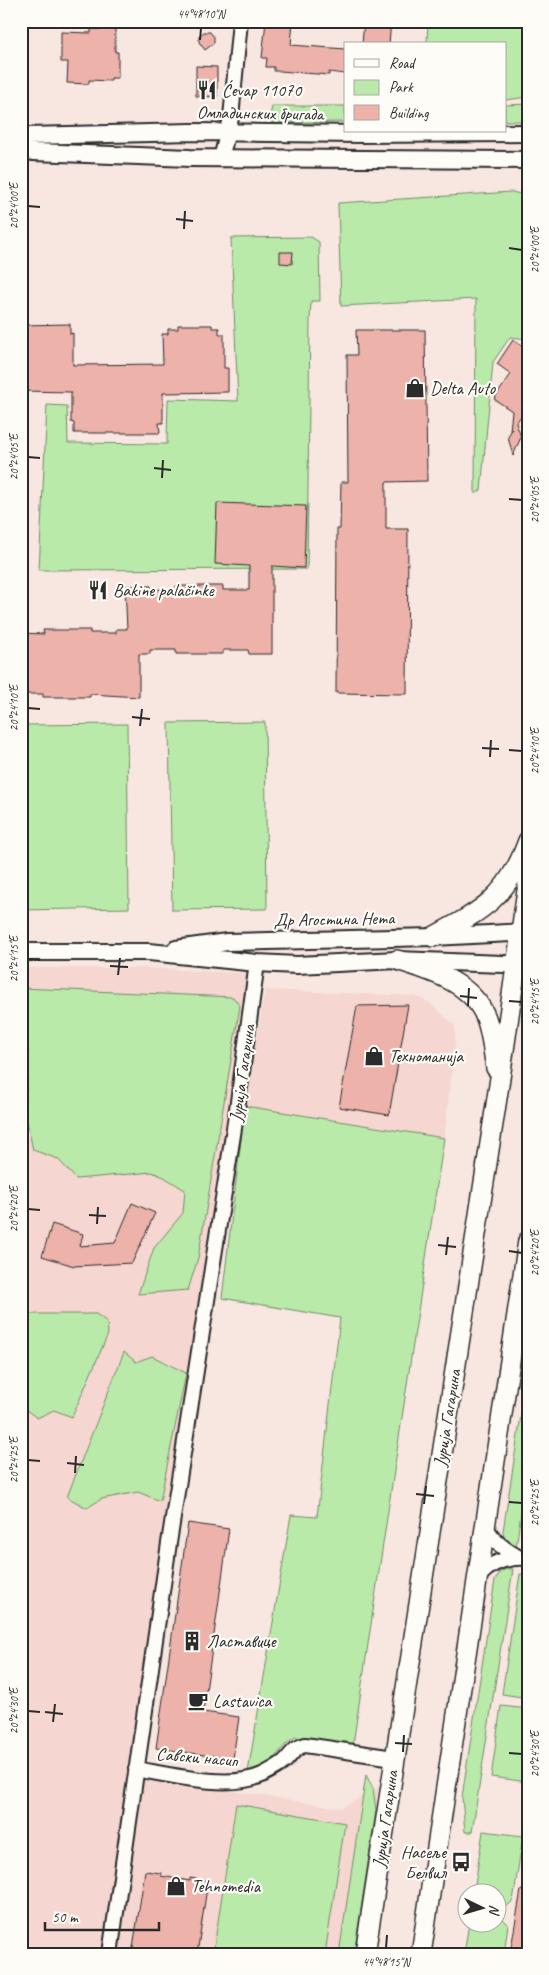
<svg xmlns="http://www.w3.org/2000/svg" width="549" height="1975" font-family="Caveat,sans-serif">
<rect width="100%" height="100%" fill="#f8e6e0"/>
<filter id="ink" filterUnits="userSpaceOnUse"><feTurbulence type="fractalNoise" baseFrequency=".02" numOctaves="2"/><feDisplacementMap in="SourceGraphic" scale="10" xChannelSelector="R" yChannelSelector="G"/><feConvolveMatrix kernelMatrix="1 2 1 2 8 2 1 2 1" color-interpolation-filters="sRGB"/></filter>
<g filter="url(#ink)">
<path fill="#f5d6d0" d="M21,968H144L255,974L136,1773L155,1779L341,1808L379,1787L355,1954H21Z
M265,990L415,996L430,1003L455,1026V1046L444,1138L245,1106Z"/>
<path fill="#baeaa9" stroke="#728a6a" d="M428,21H528V97L505,100V44H427Z
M528,104V121H505V105Z
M272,106H345V122L272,123L270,116Z
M512,192L528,196V339L510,337L493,362L481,490L475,494L476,299L341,306L338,203Z
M311,237L319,242L320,301H311L310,320L307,569L39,570L47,405L67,406L68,443L167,444L168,399L238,401L231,238Z
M265,722L267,909L172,910L169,723Z
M127,724L129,908L21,910V725Z
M21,988L233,997L240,1006L198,1258L188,1290L138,1294L154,1248L183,1213L185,1190L164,1177L152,1172L76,1179L58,1159L33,1150L24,1107L29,1067L28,1049L21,1033Z
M245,1106L444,1138L353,1744L295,1737L286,1744L265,1769L248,1772L291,1515L317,1517L340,1318L222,1298Z
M21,1314H96L107,1322L108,1334L72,1417L54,1410L37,1418L21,1406Z
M124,1352L136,1362L152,1356L186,1373L160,1501L138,1492L101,1499L87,1508L67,1497Z
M528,1371V1466L516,1547L504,1537L503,1531Z
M507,1569H513L472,1832H465L462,1797L495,1580L501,1571Z
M520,1574L528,1575V1698L502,1694Z
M501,1706L528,1709V1782L491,1777Z
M366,1775L373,1788L376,1810L354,1954H339Z
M236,1804L345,1823L325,1954H213Z
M483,1831L523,1836L513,1901L507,1906L497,1905L496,1892H474Z
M497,1917L502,1918L508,1924L504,1954H464L469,1923L496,1922Z"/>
<path fill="#edb2aa" stroke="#2b2b2b" d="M266,21H293L291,45L345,49V74L329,72V75L280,71H274V67H266L267,58H262Z
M364,21H391L389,44H362Z
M91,29H115V52H118V78H111V81L89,80V84L67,83L68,62H61V32L91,33Z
M204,32H210L214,37V43L205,50L199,42V36Z
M196,66L217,67V97L196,96Z
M280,252H293L292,264L280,263Z
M70,324V334L73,333V365L163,364L162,334H168V329H178V325H212V328H219V334H224V368H228V392L163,393V423H159L160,433H74V423L71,422V392L21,391V325Z
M356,330H425L427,481L386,482V529H408L407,694L336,693L337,529H340L341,482H348L347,355H357Z
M513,340L528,350V375L522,384L528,389V406L516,423L521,437L513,456L508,437L512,429L510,431L512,411L494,399L511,374L497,364Z
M217,503L306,506L304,568L272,566V654H249L248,650H223V654H176V650H150V654H139V697L90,694V697H43V694H21V633L44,634L43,630H90V633H116V629H127L125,586H151V589L176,590V586H223V590H249V566L215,564Z
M408,1005L389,1115L339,1107L357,1006Z
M132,1203L155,1213L132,1263L74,1266L42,1256L52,1224L83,1234L80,1246L115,1243Z
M188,1523L229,1529L203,1712L239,1717L233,1759L156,1748Z
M145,1871L161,1873V1876L173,1878L190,1881V1878L208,1881L197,1954H132Z
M521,1890L528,1891V1954H510Z"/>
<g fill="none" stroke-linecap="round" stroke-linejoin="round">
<defs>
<path id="minor" d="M221,159L231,118L240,21
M486,1527C494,1542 504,1549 518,1557
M479,1576C492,1562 508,1556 528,1558
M136,1769C170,1775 230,1790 262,1775C270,1771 278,1767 285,1761C292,1754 295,1747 305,1745L394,1758
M110,1954L169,1543L237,1109L257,963"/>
<path id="tertiary" d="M21,139L27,136L191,132L362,134L528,133
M21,150L34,152L190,158L528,160
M176,949L227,942L433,937L528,932
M21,952H149L257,963L297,965L397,960L528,965"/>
<path id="secondary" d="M527,133L528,132
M433,937C483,910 508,897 528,841
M397,960C431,971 472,982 486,1018C492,1034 493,1052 496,1068
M365,1954L499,1085L528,883
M421,1954L528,1241"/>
</defs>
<use href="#minor" stroke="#2b2b2b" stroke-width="18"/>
<use href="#tertiary" stroke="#2b2b2b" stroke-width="20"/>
<use href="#secondary" stroke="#2b2b2b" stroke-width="22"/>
<use href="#minor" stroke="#fdfcf7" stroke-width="14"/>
<use href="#tertiary" stroke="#fdfcf7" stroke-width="16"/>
<use href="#secondary" stroke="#fdfcf7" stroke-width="19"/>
</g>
</g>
<path fill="none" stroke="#2b2b2b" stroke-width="2" d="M200,40L201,28M28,206L40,207M176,219L193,221M184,229L185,211M509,248L522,250M28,457L40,458M154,468L171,470M162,478L163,460M509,499L522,500M28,708L40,709M132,717L150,719M140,726L142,709M482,748L499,749M509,750L522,751M490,757L491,740M28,959L40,960M110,966L128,967M118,975L120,958M460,996L477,998M509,1001L522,1002M468,1006L469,988M28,1209L40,1210M89,1215L106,1216M97,1224L98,1207M438,1245L456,1247M509,1251L522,1253M446,1255L448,1237M28,1460L40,1461M67,1463L84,1465M75,1473L76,1456M416,1494L434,1496M509,1502L522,1503M424,1504L426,1486M28,1711L40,1712M45,1712L63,1714M53,1722L55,1704M395,1743L412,1744M403,1752L404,1735M509,1753L522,1754M386,1948L387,1935"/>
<defs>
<symbol id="restaurant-bare" viewBox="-9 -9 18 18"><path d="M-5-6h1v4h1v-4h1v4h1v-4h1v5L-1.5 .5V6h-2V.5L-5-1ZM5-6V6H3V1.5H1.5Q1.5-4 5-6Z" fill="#2b2b2b" stroke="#fdfcf7" stroke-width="2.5" paint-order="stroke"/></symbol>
<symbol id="shop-bare" viewBox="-9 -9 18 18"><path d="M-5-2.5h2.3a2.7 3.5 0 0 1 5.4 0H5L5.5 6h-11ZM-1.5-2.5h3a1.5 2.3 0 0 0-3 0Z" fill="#2b2b2b" stroke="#fdfcf7" stroke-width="2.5" paint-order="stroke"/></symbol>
<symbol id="building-bare" viewBox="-9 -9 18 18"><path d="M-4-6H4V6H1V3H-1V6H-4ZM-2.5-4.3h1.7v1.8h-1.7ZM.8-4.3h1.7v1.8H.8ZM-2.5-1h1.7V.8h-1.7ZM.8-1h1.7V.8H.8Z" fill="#2b2b2b" stroke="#fdfcf7" stroke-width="2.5" paint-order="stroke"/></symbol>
<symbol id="cafe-bare" viewBox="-9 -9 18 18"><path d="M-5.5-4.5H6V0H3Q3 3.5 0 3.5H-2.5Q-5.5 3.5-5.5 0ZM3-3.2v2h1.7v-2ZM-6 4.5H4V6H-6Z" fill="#2b2b2b" stroke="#fdfcf7" stroke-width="2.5" paint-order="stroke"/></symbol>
<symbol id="bus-bare" viewBox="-9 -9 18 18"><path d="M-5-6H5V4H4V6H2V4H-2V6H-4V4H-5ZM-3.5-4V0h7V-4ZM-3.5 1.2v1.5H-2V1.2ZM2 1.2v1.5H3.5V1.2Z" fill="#2b2b2b" stroke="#fdfcf7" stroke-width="2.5" paint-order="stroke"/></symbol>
</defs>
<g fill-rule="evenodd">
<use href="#restaurant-bare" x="193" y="76" width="28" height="28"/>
<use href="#shop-bare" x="401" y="374" width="28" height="28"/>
<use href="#restaurant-bare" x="84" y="576" width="28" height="28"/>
<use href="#shop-bare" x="360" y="1042" width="28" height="28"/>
<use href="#building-bare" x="178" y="1627" width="28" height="28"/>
<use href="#cafe-bare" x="184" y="1687" width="28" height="28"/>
<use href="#bus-bare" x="447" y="1848" width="28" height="28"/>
<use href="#shop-bare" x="162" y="1872" width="28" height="28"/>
</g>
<g text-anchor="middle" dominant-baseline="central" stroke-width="4.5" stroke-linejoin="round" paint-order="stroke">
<g font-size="18" fill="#2b2b2b" stroke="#fdfcf7" text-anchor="start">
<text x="222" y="90">Ćevap 11070</text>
<text x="430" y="388">Delta Auto</text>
<text x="113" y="590">Bakine palačinke</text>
<text x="389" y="1056">Техноманија</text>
<text x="207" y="1641">Ластавице</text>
<text x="213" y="1701">Lastavica</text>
<text x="446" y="1852" text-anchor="end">Насеље<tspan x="446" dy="21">Белвил</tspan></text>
<text x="191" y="1886">Tehnomedia</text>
</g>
<g font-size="18" fill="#2b2b2b" stroke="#fdfcf7">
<text transform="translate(260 113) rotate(1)">Омладинских бригада</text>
<text transform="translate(334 919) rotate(-1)">Др Агостина Нета</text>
<text transform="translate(242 1073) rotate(-82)">Јурија Гагарина</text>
<text transform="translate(447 1418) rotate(-81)">Јурија Гагарина</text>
<text transform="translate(197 1757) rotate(5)">Савски насип</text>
<text transform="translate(385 1819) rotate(-82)">Јурија Гагарина</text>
</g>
</g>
<rect width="549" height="1975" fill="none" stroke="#fdfcf7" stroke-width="55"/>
<rect x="344" y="42" width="162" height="90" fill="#fdfcf7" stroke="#a9a8a5"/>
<rect x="354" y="59" width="25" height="8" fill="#fdfcf7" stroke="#a9a8a5"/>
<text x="389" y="68" font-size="15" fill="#2b2b2b">Road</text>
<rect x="354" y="80" width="25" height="15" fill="#baeaa9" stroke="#a9a8a5"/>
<text x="389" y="92" font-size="15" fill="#2b2b2b">Park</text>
<rect x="354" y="105" width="25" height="15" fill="#edb2aa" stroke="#a9a8a5"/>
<text x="389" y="118" font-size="15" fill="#2b2b2b">Building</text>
<g transform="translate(482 1908) rotate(95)"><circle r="24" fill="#fdfcf7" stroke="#a9a8a5"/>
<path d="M0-4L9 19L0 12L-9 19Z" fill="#2b2b2b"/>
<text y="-8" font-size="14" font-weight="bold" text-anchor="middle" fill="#2b2b2b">N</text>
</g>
<path d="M45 1922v8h114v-8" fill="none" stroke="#2b2b2b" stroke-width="2.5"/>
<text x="52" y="1922" font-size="15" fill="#2b2b2b" stroke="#fdfcf7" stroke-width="4" paint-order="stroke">50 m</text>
<rect x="28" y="28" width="494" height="1920" fill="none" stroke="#2b2b2b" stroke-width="2"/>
<g font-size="12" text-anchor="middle" fill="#2b2b2b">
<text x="201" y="18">44°48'10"N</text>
<text transform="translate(14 206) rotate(-90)" y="4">20°24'00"E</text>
<text transform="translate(535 250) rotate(-90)" y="4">20°24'00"E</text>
<text transform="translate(14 457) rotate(-90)" y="4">20°24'05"E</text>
<text transform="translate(535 500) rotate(-90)" y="4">20°24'05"E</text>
<text transform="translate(14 708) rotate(-90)" y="4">20°24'10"E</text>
<text transform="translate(535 751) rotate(-90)" y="4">20°24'10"E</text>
<text transform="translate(14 959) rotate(-90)" y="4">20°24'15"E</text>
<text transform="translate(535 1002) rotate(-90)" y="4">20°24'15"E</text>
<text transform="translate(14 1209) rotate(-90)" y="4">20°24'20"E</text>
<text transform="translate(535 1253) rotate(-90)" y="4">20°24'20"E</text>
<text transform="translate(14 1460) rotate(-90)" y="4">20°24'25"E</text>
<text transform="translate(535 1503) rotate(-90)" y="4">20°24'25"E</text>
<text transform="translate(14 1711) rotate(-90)" y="4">20°24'30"E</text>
<text transform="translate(535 1754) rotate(-90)" y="4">20°24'30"E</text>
<text x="386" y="1966">44°48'15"N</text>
</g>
</svg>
